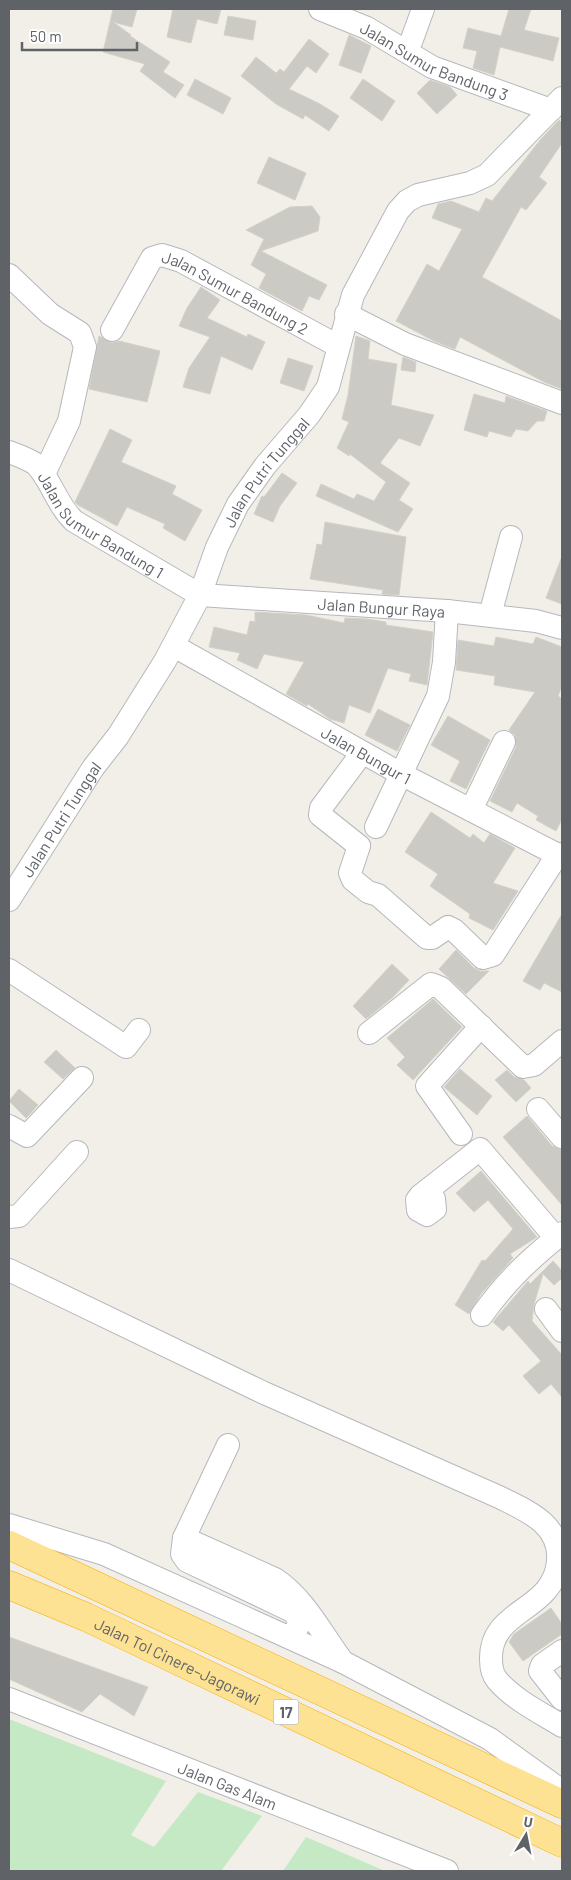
<svg xmlns="http://www.w3.org/2000/svg" width="571" height="1880" font-family="Barlow,sans-serif">
<rect width="100%" height="100%" fill="#f1efe8"/>
<path fill="#c5e8c5" d="M9,1719L166,1781L131,1835L154,1847L198,1792L262,1816L221,1871H9Z
M306,1837L385,1871H283Z"/>
<path fill="#cccac5" stroke="#d6d1c6" d="M113,9H137L132,27L113,22L131,35L130,36L170,62L163,72L184,85L175,98L140,71L145,64L103,52Z
M173,9H221L217,24L197,19L191,43L167,37Z
M509,9H531L524,30L559,38L553,61L500,47L494,75L473,68L477,51L463,48L468,28L501,36Z
M228,16L256,21L253,40L224,35Z
M349,35L371,46L361,73L339,65Z
M309,39L329,54L316,73L307,66L289,89L320,104L339,116L329,131L305,115L303,119L276,104L241,76L256,57L276,73L280,69L284,72Z
M195,79L231,98L223,114L187,95Z
M363,79L395,101L382,121L350,98Z
M430,80L450,87L457,95L437,114L417,93Z
M559,120L562,123V143L539,177L547,183L526,210L521,207L482,277L562,321V389L544,382L460,337L455,349L434,341L396,321L427,264L439,271L462,229L432,218L438,204L451,201L479,212L486,198L492,201L541,139Z
M269,157L306,173L295,200L257,183Z
M312,206L320,217L318,231L261,251L327,285L319,300L309,296L302,311L259,288L266,274L251,265L264,239L246,230L290,207Z
M201,287L220,300L207,318L247,337L248,334L265,342L252,370L221,356L210,394L183,387L189,368L210,337L179,326L187,308Z
M99,336L112,343L119,341L160,351L147,402L89,389Z
M356,336L370,341L368,359L397,364L391,405L434,415L420,446L399,438L380,463L410,483L399,500L413,509L398,532L316,496L321,484L354,499L357,494L374,501L386,482L350,454L349,456L337,448L349,422L342,419L348,395Z
M403,357L416,362L415,372L401,370Z
M288,358L313,366L304,391L280,383Z
M474,394L505,403L506,396L547,411L544,421H537L528,431L516,429L511,437L489,431L487,437L464,430Z
M110,429L132,440L121,462L176,486L172,494L202,510L185,541L163,528L165,524L127,507L117,526L78,505L75,502Z
M282,473L297,483L280,506L273,522L254,514L262,496L264,497Z
M325,522L406,537L399,595L382,594L383,590L310,579L317,544L322,545Z
M561,559H562V604L546,598Z
M255,612L306,615L344,623L345,618L367,619L386,622V625L433,632L427,685L409,681L411,674L388,668L370,713L349,705L344,723L330,719L308,704L307,706L286,694L304,662L264,654L257,669L237,660L240,653L209,647L214,627L247,635L250,621L255,622Z
M496,637L533,644L536,637L562,647V686L558,696L562,699V819L556,831L536,820L538,816L517,803L512,812L490,801L516,747L515,735L509,730L535,692L494,685L495,676L456,670L458,640L494,646Z
M378,709L410,725L397,751L365,735Z
M448,716L490,740L466,789L450,781L460,761L431,745Z
M431,812L470,838L473,834L484,843L490,834L515,848L493,883L518,891L493,930L469,918L470,914L430,886L438,874L405,852Z
M562,914V992L544,983L540,990L523,981Z
M456,950L474,968L480,971H489L466,994L439,969Z
M392,964L409,980L393,997L366,1019L353,1006Z
M433,999L462,1027L413,1080L397,1065L405,1057L387,1038Z
M56,1050L75,1068L63,1079L44,1062Z
M460,1069L492,1096L477,1115L444,1087Z
M507,1070L514,1077L524,1080L531,1088L516,1102L495,1080Z
M19,1089L38,1105L26,1118L9,1101Z
M527,1116L552,1146L562,1150V1205L503,1137Z
M481,1171L537,1237L510,1254L513,1258L481,1294L469,1314L455,1305L482,1260L485,1261L513,1229L488,1200L474,1212L456,1193Z
M553,1261L562,1271V1278L554,1285L543,1274L534,1304L532,1321L562,1355V1397L551,1384L539,1394L523,1376L541,1361L509,1325L503,1331L493,1322L528,1281L530,1284Z
M551,1608L562,1624V1634L523,1661L509,1642L514,1634Z
M9,1637L148,1687L134,1716L100,1694L82,1712L9,1679Z"/>
<g fill="none" stroke-linecap="round" stroke-linejoin="round">
<defs>
<g id="minor">
<path id="s1" d="M320,9L367,28L432,67L551,110"/>
<path d="M411,42L423,9"/>
<path d="M9,275L50,314L80,333L85,347L69,421L44,474"/>
<path d="M346,314L405,344L562,403"/>
<path id="s2" d="M112,330L152,258L162,255L181,261L338,346"/>
<path id="s3" d="M9,452C17,455 26,458 34,463C49,475 56,504 74,521L200,595L447,611L536,621L562,628"/>
<path d="M490,615L511,537"/>
<path id="s4" d="M174,646L401,774L562,857"/>
<path d="M362,753L321,808L320,815L359,846L350,873L353,880L368,892L378,895L427,938H432L448,927L454,930L483,958L493,955L558,854"/>
<path d="M471,810L504,742"/>
<path d="M376,827L438,696L444,662L447,611"/>
<path id="s5" d="M9,900L93,768L118,736L165,661L200,595L217,547L238,504L265,466L309,415L328,387L353,295L398,211L407,201L418,195L470,183L487,175L562,98"/>
<path d="M9,970L126,1047L139,1030"/>
<path d="M369,1033L431,984L441,988L523,1067L534,1065L562,1041"/>
<path d="M538,1109L562,1137"/>
<path d="M9,1126L27,1136L82,1078"/>
<path d="M461,1134L427,1086L481,1026"/>
<path d="M425,1195L434,1199L435,1209L427,1215L418,1210L417,1200L420,1196L480,1149L556,1238"/>
<path d="M9,1217L19,1216L77,1152"/>
<path d="M9,1270L262,1392L499,1497C527,1511 561,1524 558,1561C554,1612 490,1608 491,1659C491,1666 492,1674 497,1680C514,1700 541,1713 562,1726"/>
<path d="M546,1309L562,1331"/>
<path d="M482,1315C507,1280 529,1260 562,1233"/>
<path d="M228,1445L184,1538L182,1554L187,1561L294,1612L300,1623L294,1633L287,1636"/>
<path d="M9,1525L104,1554L343,1662L490,1739L562,1791"/>
<path d="M184,1538L275,1579C305,1599 322,1634 343,1662"/>
<path d="M562,1651L542,1665L540,1671L562,1699"/>
<path id="s6" d="M9,1699L447,1871"/>
</g>
<g id="highway">
<path d="M9,1545L562,1804"/>
<path id="s7" d="M9,1585L86,1617L562,1843"/>
</g>
</defs>
<use href="#minor" stroke="#b5b8bc" stroke-width="24"/>
<use href="#highway" stroke="#f9ab00" stroke-width="29"/>
<use href="#minor" stroke="#fff" stroke-width="22"/>
<use href="#highway" stroke="#fde293" stroke-width="28"/>
</g>
<g text-anchor="middle" dominant-baseline="central" stroke-width="4" stroke-linejoin="round" paint-order="stroke">
<rect fill="#fff" stroke="#8f9295" stroke-width="1" x="273.5" y="1699.5" width="25" height="25" rx="4"/>
<g font-size="15" font-weight="bold" fill="#5f6368">
<text x="286" y="1712">17</text>
</g>
<g font-size="16" fill="#5f6368" stroke="#fff">
<text stroke="none"><textPath href="#s1" startOffset="126">Jalan Sumur Bandung 3</textPath></text>
<text stroke="none"><textPath href="#s2" startOffset="175">Jalan Sumur Bandung 2</textPath></text>
<text stroke="none"><textPath href="#s5" startOffset="501">Jalan Putri Tunggal</textPath></text>
<text stroke="none"><textPath href="#s3" startOffset="121">Jalan Sumur Bandung 1</textPath></text>
<text stroke="none"><textPath href="#s3" startOffset="426">Jalan Bungur Raya</textPath></text>
<text stroke="none"><textPath href="#s4" startOffset="221">Jalan Bungur 1</textPath></text>
<text stroke="none"><textPath href="#s5" startOffset="96">Jalan Putri Tunggal</textPath></text>
<text stroke="none"><textPath href="#s7" startOffset="185">Jalan Tol Cinere–Jagorawi</textPath></text>
<text stroke="none"><textPath href="#s6" startOffset="235">Jalan Gas Alam</textPath></text>
</g>
</g>
<rect width="571" height="1880" fill="none" stroke="#5f6368" stroke-width="20"/>
<g transform="translate(526 1835) rotate(10)" stroke="#ffffff" stroke-width="4" paint-order="stroke">
<path d="M0-4L9 19L0 12L-9 19Z" fill="#5f6368"/>
<text y="-8" font-size="14" font-weight="bold" text-anchor="middle" fill="#5f6368">U</text>
</g>
<path d="M22 42v8h115v-8" fill="none" stroke="#5f6368" stroke-width="2.5"/>
<text x="30" y="42" font-size="15" fill="#5f6368" stroke="#ffffff" stroke-width="4" paint-order="stroke">50 m</text>
</svg>
